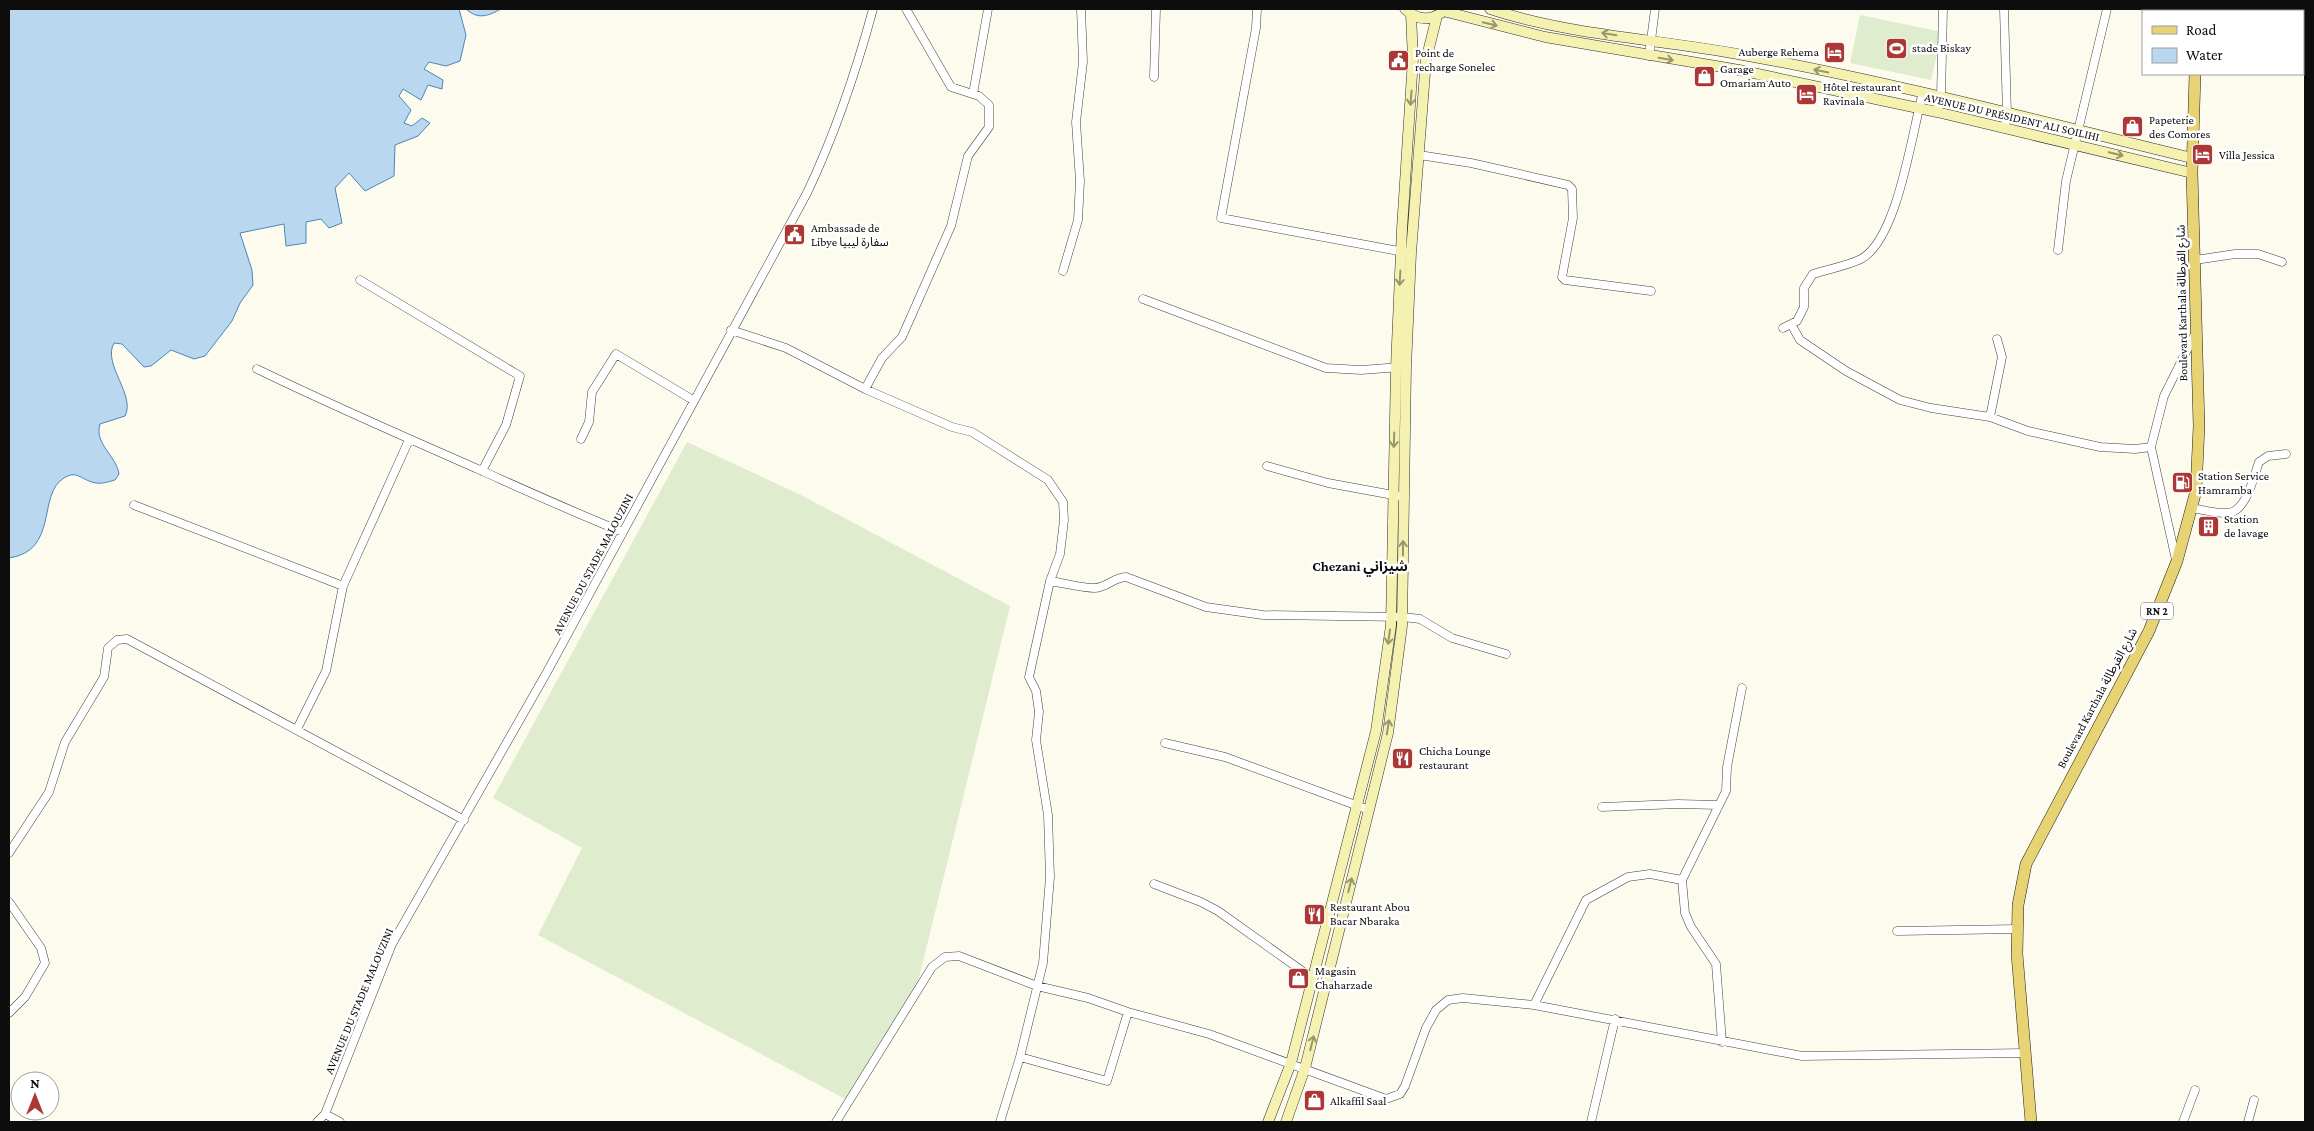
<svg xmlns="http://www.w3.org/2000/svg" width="2314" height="1131" font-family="'Crimson Pro','Noto Sans Arabic',serif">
<rect width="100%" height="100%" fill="#fdfbee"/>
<path fill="#dfeccd" d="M1860,15L1942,32L1931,80L1850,63Z
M687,442L803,496L1010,606L917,986L851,1102L538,935L582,848L493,798Z"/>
<path fill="#b9d7ee" stroke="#4987bc" d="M9,9H459L466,35L460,61L446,66L429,62L424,69L443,80L442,89L428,85L421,100L403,89L399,96L411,110L404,123L412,126L422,118L430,123L418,136L395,145L394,176L365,191L349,173L335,188L342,223L329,228L321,219L306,222V243L286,246L284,224L240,233L252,270L253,285L240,303L232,321L205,356L194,359L171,350L151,366L144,367L122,344L114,343C102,364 136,395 125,416L100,424C94,444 116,455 119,474L115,480C107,482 100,485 92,482C81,479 76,470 64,478C37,494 59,551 9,558Z
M466,9H501C488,16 478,20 466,9Z"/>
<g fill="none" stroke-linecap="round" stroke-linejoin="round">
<defs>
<path id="street" d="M1257,9L1256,28L1221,218L1404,252
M2004,9L2007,114L2005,127
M1649,56L1655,9
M1154,77L1156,9
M973,94L988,9
M1937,112L1941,96L1943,9
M1419,155L1471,163L1568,185L1572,189L1573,218L1562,277L1565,280L1651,291
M2058,250L2066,181L2107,9
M2195,260L2235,254H2258L2282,262
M1063,271L1078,220L1080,181L1076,122L1083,62L1081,9
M360,280L520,376L506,425L482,471
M1143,299L1326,368L1361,370L1401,367
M1791,324L1800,340L1846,371L1900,400L1931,408L1990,417L2028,431L2100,447L2135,449L2151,447
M1783,328L1797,321L1804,307V288L1813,274C1828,269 1847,266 1861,259C1898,239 1912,132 1923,92
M731,330L786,348L865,389L952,427L972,432L1048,480L1063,502L1064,520L1060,554L1050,581L1029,677L1036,691L1039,712L1036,740L1048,815L1050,877L1043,963L1020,1057L1000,1122
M257,369C331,405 405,437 480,470C527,491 575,513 623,532
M865,389L882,358L902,337L951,226L968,156L989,127V105L979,96L951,87L906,9
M1990,417L2002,357L1997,339
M581,439L589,422L592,392L616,354L693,400
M1267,466L1328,483L1404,497
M134,505L343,586
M2192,508C2203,510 2217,514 2228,513C2246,512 2254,476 2259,462L2268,456L2286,454
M2176,560L2151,447L2164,396L2195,334
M1050,581C1064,583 1080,588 1094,588C1107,588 1112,578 1126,577L1206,607L1263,615L1403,617L1420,619L1452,638L1506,654
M297,729L326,671L343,586L409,440
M1165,743L1225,757L1369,810
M1602,807L1678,804L1718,805
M9,853L49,792L65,742L104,677L108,648L117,640L127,639L464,820
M1154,884L1201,902L1218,911L1312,978
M9,902L41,948L45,963L25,997L9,1013
M1897,931L2017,929
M1534,1005L1586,900L1628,877L1650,874L1682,880
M1722,1042L1716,964L1691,927L1685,913L1682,880L1726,791L1727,767L1742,688
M1020,1057L1107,1081L1128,1012
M325,1114L340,1122
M317,1122L325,1114L392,944L547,672L807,193C835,134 856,72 873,9
M836,1122L932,967L945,957L959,956L1037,986L1088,998L1128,1012L1209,1034L1386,1099L1400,1094L1405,1086L1426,1028L1436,1010L1448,1000L1463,998L1534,1005L1802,1056L2026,1053
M1591,1122L1615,1019
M2183,1122L2195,1090
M2248,1122L2254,1100"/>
<path id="secondary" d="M1405,9C1416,19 1428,22 1441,13
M1490,9C1571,36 1659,39 1743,55C1894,82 2043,122 2192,158
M1443,11L1545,37L1739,70L1937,112L2192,173
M1268,1122L1291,1063L1376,731L1391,625L1396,367L1402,229L1413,59L1411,14
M1286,1122L1305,1068L1388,733L1402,626L1406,367L1411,253L1426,60L1437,16"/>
<path id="primary" d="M2205,11L2206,9
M2031,1122L2017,954L2018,905L2026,864L2149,631L2177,561L2196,491L2199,426L2192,173L2195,74"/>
</defs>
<use href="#street" stroke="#404040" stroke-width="9"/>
<use href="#secondary" stroke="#2f2f2f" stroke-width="11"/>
<use href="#primary" stroke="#1e1e1e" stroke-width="12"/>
<use href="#street" stroke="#fff" stroke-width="8"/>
<use href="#secondary" stroke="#f5f2b1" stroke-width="10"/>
<use href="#primary" stroke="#e8d374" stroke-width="11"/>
</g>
<defs><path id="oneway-shaft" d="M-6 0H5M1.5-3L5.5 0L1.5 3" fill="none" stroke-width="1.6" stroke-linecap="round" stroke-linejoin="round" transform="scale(1.25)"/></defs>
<g stroke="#98966f">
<use href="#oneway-shaft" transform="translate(1490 24) rotate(14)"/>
<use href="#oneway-shaft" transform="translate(1609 34) rotate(-171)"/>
<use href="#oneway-shaft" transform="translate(1666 59) rotate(9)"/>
<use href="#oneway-shaft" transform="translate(1821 71) rotate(-168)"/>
<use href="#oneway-shaft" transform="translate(1411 98) rotate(94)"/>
<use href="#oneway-shaft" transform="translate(2116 154) rotate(14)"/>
<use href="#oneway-shaft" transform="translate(1400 278) rotate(93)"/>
<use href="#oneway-shaft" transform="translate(1394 440) rotate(92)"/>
<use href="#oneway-shaft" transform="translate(1403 548) rotate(-90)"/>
<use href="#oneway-shaft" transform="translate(1389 637) rotate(98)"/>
<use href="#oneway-shaft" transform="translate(1388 727) rotate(-81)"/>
<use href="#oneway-shaft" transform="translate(1350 885) rotate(-76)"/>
<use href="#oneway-shaft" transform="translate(1312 1043) rotate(-76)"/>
</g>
<defs>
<symbol id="stadium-square" viewBox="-11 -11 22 22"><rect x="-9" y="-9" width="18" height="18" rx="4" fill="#ab3836" stroke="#fff"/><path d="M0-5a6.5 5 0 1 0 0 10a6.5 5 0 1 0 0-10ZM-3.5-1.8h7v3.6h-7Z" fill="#fff"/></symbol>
<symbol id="hotel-square" viewBox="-11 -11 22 22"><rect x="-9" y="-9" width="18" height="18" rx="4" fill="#ab3836" stroke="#fff"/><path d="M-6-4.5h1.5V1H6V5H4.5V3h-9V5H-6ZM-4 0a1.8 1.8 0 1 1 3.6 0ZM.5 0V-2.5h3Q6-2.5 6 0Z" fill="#fff"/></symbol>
<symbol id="civic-square" viewBox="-11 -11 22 22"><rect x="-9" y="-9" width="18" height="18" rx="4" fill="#ab3836" stroke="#fff"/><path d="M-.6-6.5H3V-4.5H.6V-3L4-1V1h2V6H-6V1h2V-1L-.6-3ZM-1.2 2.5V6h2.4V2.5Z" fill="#fff"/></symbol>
<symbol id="shop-square" viewBox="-11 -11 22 22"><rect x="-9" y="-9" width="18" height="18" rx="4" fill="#ab3836" stroke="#fff"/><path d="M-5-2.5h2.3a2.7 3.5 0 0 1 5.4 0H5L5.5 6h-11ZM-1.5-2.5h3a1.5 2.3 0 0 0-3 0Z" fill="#fff"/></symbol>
<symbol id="fuel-square" viewBox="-11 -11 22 22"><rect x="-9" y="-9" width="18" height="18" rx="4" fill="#ab3836" stroke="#fff"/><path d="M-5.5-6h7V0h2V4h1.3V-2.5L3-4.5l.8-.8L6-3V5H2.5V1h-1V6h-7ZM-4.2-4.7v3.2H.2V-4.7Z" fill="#fff"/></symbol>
<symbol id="building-square" viewBox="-11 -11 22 22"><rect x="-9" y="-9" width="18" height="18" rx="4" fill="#ab3836" stroke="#fff"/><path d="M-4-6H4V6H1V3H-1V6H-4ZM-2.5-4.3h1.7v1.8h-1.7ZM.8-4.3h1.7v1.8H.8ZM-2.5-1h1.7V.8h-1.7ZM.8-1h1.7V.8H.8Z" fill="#fff"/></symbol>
<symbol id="restaurant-square" viewBox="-11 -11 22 22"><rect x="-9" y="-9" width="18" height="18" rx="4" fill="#ab3836" stroke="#fff"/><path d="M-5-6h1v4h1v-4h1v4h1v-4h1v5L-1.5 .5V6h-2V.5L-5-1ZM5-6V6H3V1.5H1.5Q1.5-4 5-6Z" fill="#fff"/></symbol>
</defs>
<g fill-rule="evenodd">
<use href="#stadium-square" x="1884" y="36" width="25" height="25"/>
<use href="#hotel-square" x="1822" y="40" width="25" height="25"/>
<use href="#civic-square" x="1386" y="48" width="25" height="25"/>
<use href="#shop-square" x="1692" y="64" width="25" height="25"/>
<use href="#hotel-square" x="1794" y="82" width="25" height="25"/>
<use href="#shop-square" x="2120" y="114" width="25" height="25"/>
<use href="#hotel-square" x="2190" y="142" width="25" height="25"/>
<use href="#civic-square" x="782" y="222" width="25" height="25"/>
<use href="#fuel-square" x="2170" y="470" width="25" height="25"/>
<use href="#building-square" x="2196" y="514" width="25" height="25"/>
<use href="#restaurant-square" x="1390" y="746" width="25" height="25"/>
<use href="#restaurant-square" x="1302" y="902" width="25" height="25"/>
<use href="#shop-square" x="1286" y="966" width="25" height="25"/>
<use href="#shop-square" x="1302" y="1088" width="25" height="25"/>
</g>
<g text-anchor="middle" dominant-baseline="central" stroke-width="5" stroke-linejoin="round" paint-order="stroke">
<rect fill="#fff" stroke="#565656" stroke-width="1" x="2141" y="602.5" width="32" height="17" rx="4"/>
<g font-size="11" font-weight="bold" fill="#0d0d0d">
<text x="2157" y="611">RN 2</text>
</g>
<g font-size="12" fill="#0d0d0d" stroke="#fff" text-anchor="start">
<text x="1912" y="48">stade Biskay</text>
<text x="1819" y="52" text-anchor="end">Auberge Rehema</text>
<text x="1415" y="53">Point de<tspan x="1415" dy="14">recharge Sonelec</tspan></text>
<text x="1720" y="69">Garage<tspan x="1720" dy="14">Omariam Auto</tspan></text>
<text x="1823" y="87">Hôtel restaurant<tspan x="1823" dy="14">Ravinala</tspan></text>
<text x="2149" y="120">Papeterie<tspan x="2149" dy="14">des Comores</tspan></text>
<text x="2219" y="155">Villa Jessica</text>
<text x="811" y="228">Ambassade de<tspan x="811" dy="14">Libye سفارة ليبيا</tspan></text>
<text x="2198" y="476">Station Service<tspan x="2198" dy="14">Hamramba</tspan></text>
<text x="2224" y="519">Station<tspan x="2224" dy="14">de lavage</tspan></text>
<text x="1419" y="751">Chicha Lounge<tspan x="1419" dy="14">restaurant</tspan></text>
<text x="1330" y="907">Restaurant Abou<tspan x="1330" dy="14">Bacar Nbaraka</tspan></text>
<text x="1315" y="971">Magasin<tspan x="1315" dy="14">Chaharzade</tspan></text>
<text x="1330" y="1101">Alkaffil Saal</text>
</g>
<g font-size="12" fill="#0d0d0d" stroke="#fff">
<text transform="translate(2012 117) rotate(13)">AVENUE DU PRÉSIDENT ALI SOILIHI</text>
<text transform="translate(2182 303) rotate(-91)">Boulevard Karthala شارع القرطالة</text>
<text transform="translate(593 564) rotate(-62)">AVENUE DU STADE MALOUZINI</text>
<text transform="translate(2097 698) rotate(-62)">Boulevard Karthala شارع القرطالة</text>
<text transform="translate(359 1001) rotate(-67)">AVENUE DU STADE MALOUZINI</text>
</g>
<g font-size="14" font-weight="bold" fill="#0d0d0d" stroke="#fff">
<text x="1360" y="566">Chezani شيزاني</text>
</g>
</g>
<rect width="2314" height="1131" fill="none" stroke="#0d0d0d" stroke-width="20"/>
<rect x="2142" y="10" width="162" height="65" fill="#ffffff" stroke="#9e9e9e"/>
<rect x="2152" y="26" width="25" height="8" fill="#e8d374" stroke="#9e9e9e"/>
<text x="2186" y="35" font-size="15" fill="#0d0d0d">Road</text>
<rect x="2152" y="48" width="25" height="15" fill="#b9d7ee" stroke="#9e9e9e"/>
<text x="2186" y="60" font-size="15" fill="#0d0d0d">Water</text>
<g transform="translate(35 1096)"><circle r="24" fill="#ffffff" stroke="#9e9e9e"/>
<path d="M0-4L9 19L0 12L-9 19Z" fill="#ab3836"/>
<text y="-8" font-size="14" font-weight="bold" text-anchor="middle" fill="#0d0d0d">N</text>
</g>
</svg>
